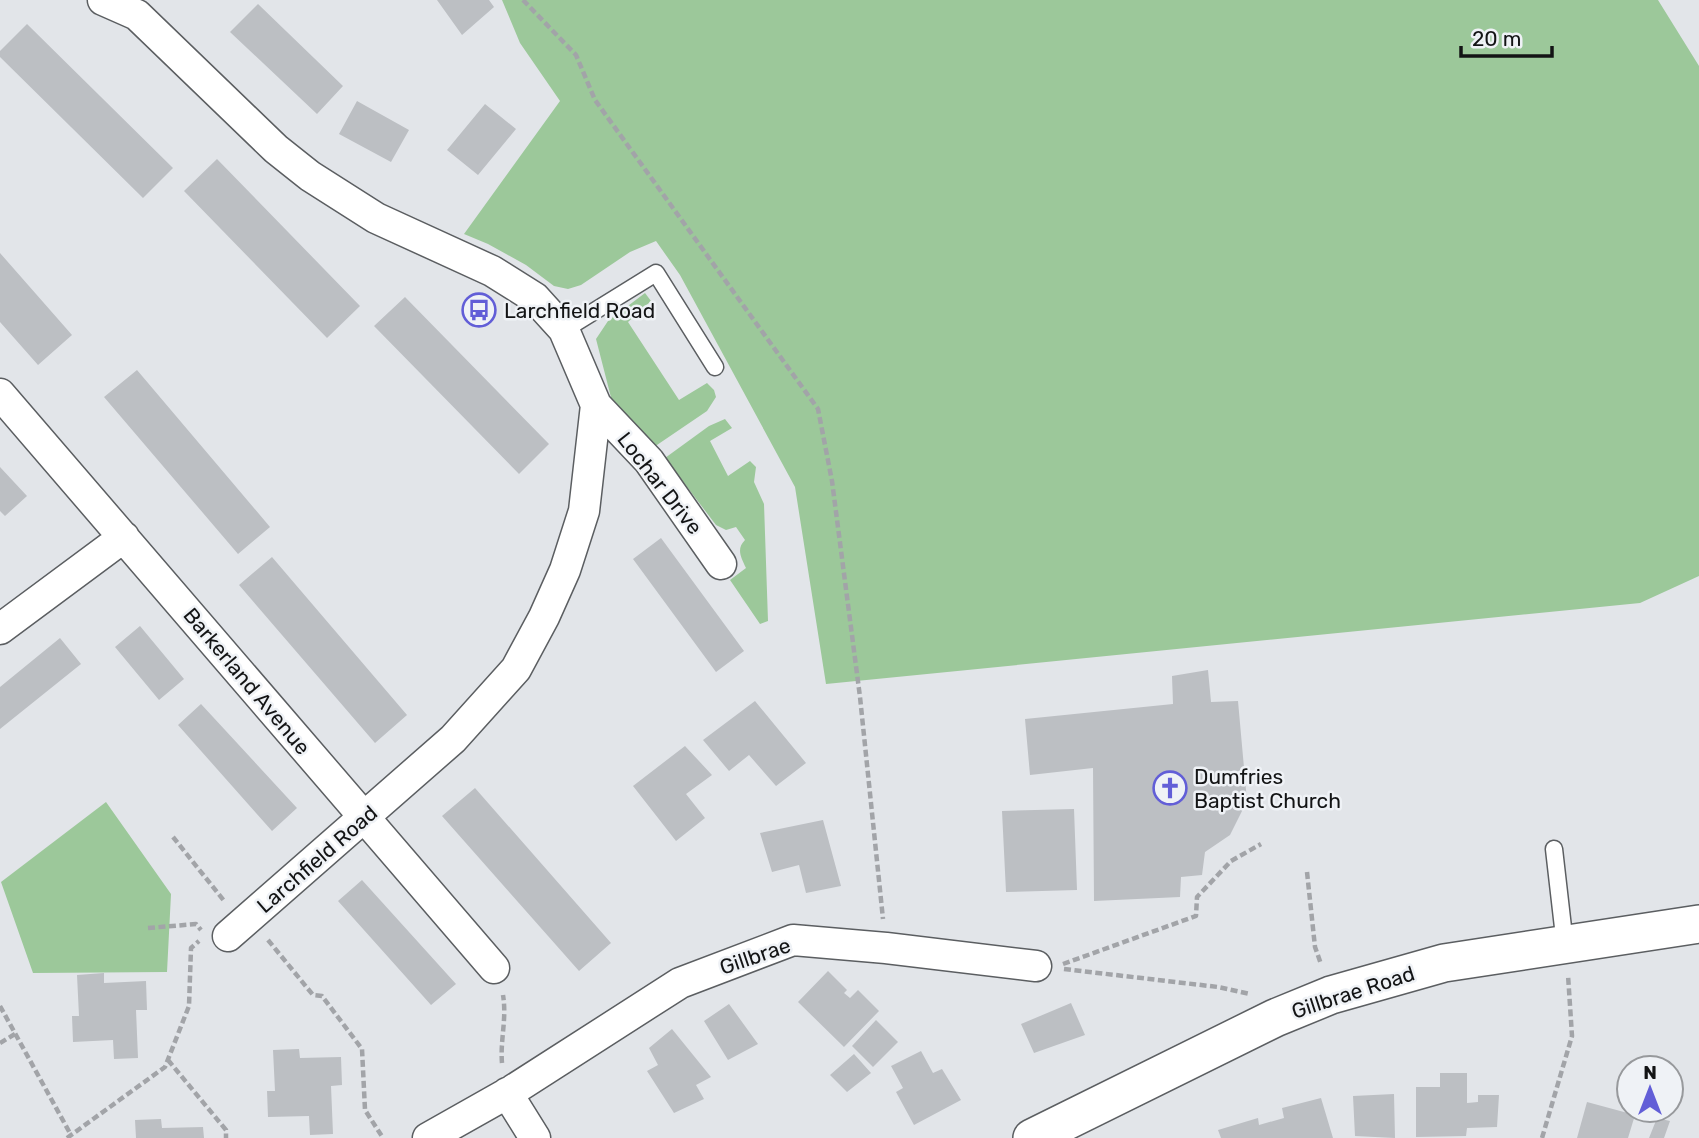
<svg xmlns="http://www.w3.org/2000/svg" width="1699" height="1138" font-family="Rubik,sans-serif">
<rect width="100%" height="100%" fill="#e2e5e9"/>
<path fill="#9cc89a" d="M502,0H1658L1699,66V576L1640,603L826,684L795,487L680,275L656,241L630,252L581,285L568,289L554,286L526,265L488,244L464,234L560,101L520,43Z
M645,293L651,301L628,322L679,400L707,383L714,390L716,397L707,411L654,447L614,409L596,339L608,321Z
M725,419L732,428L710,441L728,476L750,461L756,467L754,482L764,504L768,621L760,624L730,580L746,568C741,557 736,549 745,540L736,527L726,530L716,525L665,458L709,426Z
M106,802L171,894L167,972L33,973L1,882Z"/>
<path fill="#bcbfc3" d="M437,0H489L494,7L462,35Z
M258,4L343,86L317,114L230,32Z
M27,24L173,168L143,198L0,57V51Z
M357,101L409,130L391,162L339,134Z
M485,104L516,129L478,175L447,150Z
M217,159L360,306L327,338L184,191Z
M0,253L72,335L38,365L0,322Z
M405,297L549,444L519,474L374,326Z
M137,370L270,527L238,554L104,397Z
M0,467L27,496L5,516L0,511Z
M661,538L744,651L716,672L633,559Z
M272,557L407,715L375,743L239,585Z
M140,626L184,679L159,700L115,647Z
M60,638L81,664L0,729V687Z
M1208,670L1211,702L1238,701L1247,801L1230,835L1205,852L1202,875L1181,877L1180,897L1094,901L1093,768L1030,775L1025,719L1173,704L1172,676Z
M755,701L806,763L776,786L749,755L729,771L703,740Z
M201,704L297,808L272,831L178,725Z
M685,746L712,775L686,794L705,818L676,841L633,786Z
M475,788L611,943L579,971L442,816Z
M1074,809L1077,890L1006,892L1002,811Z
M823,820L841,886L806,893L799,865L772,872L760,833Z
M362,880L456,984L431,1005L338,901Z
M828,971L847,990L844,993L850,998L858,990L879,1011L844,1047L798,1002Z
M104,973V983L146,981L147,1010H136L138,1058L114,1059L113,1040L73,1042L72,1016H79L77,975Z
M1071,1003L1085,1035L1034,1053L1021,1024Z
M729,1004L758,1044L728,1060L704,1021Z
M876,1020L898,1042L873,1067L852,1046Z
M672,1029L711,1077L696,1085L704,1099L674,1113L647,1071L658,1065L649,1048Z
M299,1049L300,1058L341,1057L342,1085L331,1086L333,1134L310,1135L309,1116L268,1117L267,1091H275L273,1050Z
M921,1051L933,1073L942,1069L961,1100L914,1125L896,1092L903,1088L891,1066Z
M854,1054L871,1073L847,1092L830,1075Z
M1440,1073H1467V1103L1478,1102V1095H1499L1497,1127L1467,1128L1466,1136L1416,1137V1087H1440Z
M1394,1094L1395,1138L1355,1136L1353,1096Z
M1321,1098L1333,1138H1221L1218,1130L1258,1118L1259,1125L1284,1118L1282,1108Z
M1587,1102L1635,1115L1628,1138H1577Z
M1657,1118L1670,1121L1664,1138H1649Z
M161,1119L162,1128L203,1127L204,1138H136L135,1120Z"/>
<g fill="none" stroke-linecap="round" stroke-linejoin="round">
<defs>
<path id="service" d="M564,330L656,273L715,367
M1554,849L1565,945"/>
<path id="minor" d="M103,0L137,15L276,149L310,176L376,218L492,271L535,298L564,330L596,405L584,511L565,570L544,617L516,669L453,739L228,936
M0,394L494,968
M596,405L649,461L721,564
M0,629L124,537
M507,1093L535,1138
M428,1138L513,1090L680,983L793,940L886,948L1036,966"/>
<path id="tertiary" d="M1032,1138L1275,1018L1331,995L1444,963L1699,924"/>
</defs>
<use href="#service" stroke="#5b5e61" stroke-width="19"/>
<use href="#minor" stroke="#5b5e61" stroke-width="33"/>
<use href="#tertiary" stroke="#5b5e61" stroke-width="40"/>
<path stroke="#a2a4a8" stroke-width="4.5" stroke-dasharray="7 3.5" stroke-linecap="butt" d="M523,0L576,55L595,100L818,409L832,481L860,697L883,919
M173,837L225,902
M1307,872L1315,947L1321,964
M148,928L196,924L201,930
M268,940L313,995L322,996L362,1049L365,1110L383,1138
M1063,964L1196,916L1197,897L1231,861L1261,844
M1064,969L1218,987L1250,994
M0,1006L71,1135
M0,1043L15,1034
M168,1060L226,1130V1138
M502,1063C500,1040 507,1019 503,995
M67,1138L165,1067L189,1006L191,948L199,941
M1542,1138L1572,1036L1568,975"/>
<use href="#service" stroke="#fff" stroke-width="16"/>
<use href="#minor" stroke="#fff" stroke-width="30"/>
<use href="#tertiary" stroke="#fff" stroke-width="37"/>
</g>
<defs>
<symbol id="bus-ring" viewBox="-11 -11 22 22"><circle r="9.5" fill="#eff2f6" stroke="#625ed7" stroke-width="1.5"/><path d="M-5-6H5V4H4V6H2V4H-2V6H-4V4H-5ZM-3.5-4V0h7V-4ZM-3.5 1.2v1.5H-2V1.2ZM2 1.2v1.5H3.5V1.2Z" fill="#625ed7"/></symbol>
<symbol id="church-ring" viewBox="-11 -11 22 22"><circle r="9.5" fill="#eff2f6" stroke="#625ed7" stroke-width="1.5"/><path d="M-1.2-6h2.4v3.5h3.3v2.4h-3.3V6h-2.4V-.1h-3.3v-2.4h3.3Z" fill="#625ed7"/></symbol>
</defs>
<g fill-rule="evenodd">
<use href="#bus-ring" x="460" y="291" width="38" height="38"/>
<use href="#church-ring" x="1151" y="769" width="38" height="38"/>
</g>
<g text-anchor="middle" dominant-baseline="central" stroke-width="5" stroke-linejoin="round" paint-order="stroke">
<g font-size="21" fill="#131415" stroke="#eff2f6" text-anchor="start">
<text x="504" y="310">Larchfield Road</text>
<text x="1194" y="776">Dumfries<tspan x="1194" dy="24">Baptist Church</tspan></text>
</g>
<g font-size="21" fill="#131415" stroke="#eff2f6">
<text transform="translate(660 483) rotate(52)">Lochar Drive</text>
<text transform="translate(247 681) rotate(50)">Barkerland Avenue</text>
<text transform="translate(317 859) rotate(-41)">Larchfield Road</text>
<text transform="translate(755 956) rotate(-19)">Gillbrae</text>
<text transform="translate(1353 992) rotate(-18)">Gillbrae Road</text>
</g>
</g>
<g transform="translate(1650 1089)"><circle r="33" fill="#eff2f6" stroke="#97999c" stroke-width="2"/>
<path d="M0-5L12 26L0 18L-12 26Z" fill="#625ed7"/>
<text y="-10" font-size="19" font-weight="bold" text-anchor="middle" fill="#131415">N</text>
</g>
<path d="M1461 46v10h91v-10" fill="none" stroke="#131415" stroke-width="3.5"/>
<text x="1472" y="46" font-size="21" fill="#131415" stroke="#eff2f6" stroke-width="5" paint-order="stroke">20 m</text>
</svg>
